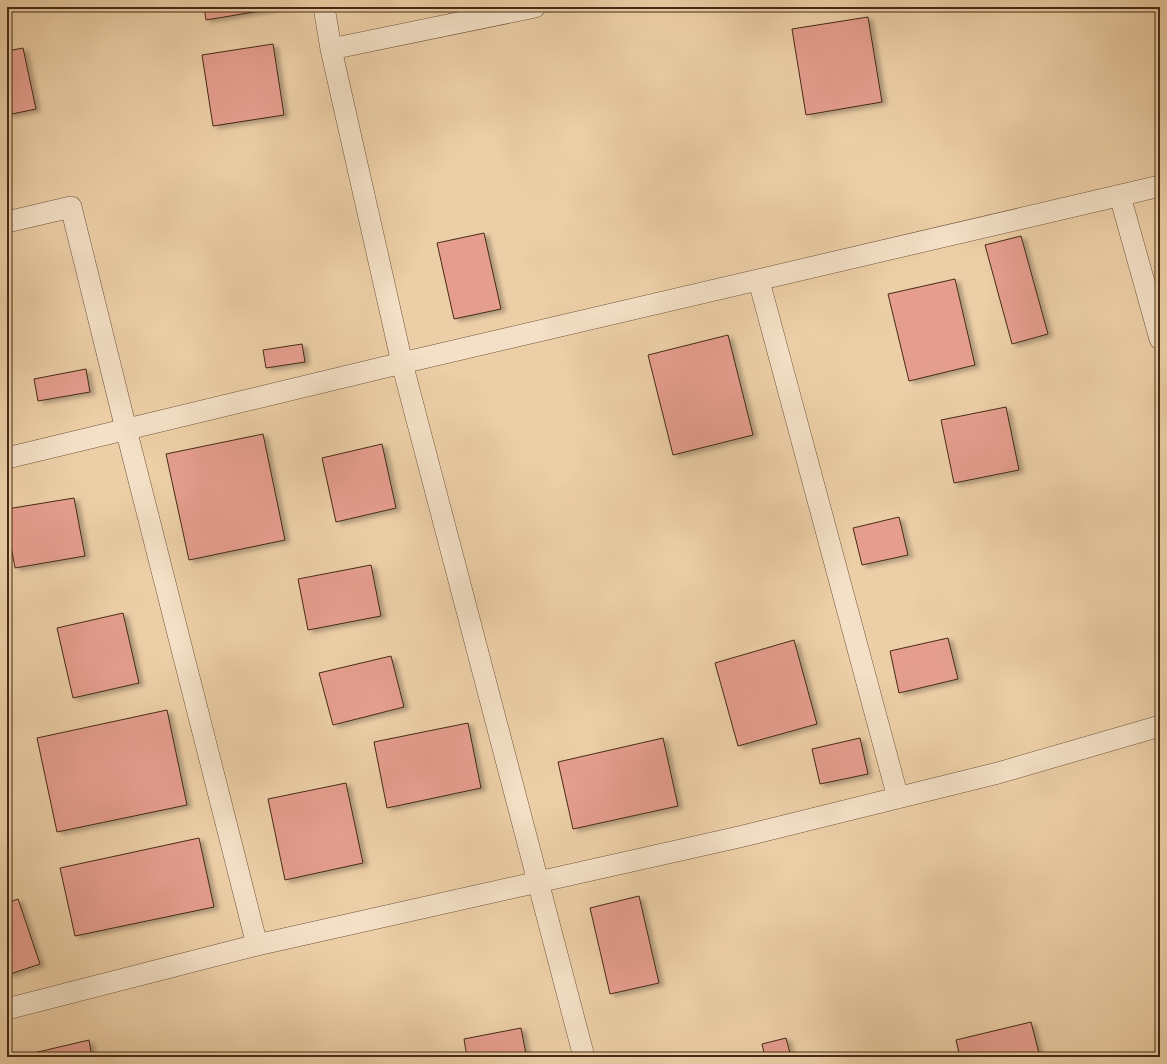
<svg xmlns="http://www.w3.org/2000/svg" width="1167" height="1064" font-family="'Sorts Mill Goudy',serif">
<defs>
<filter id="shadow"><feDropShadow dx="4.5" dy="2.5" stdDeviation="2" flood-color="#0004"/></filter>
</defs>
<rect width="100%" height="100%" fill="#edcfa7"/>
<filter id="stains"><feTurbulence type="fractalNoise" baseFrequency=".005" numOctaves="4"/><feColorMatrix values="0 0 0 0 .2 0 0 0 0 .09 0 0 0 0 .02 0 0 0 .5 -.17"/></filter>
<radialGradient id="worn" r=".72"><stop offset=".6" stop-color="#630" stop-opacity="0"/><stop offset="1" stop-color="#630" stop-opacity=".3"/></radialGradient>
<path fill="#e59e8e" stroke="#452b15" filter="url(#shadow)" d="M204,7H271L272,9L206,20Z
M868,17L882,102L806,115L792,29Z
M273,44L284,115L213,126L202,55Z
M23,48L36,109L7,115V51Z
M484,233L501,309L454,319L437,243Z
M1021,236L1048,334L1012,344L985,245Z
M955,279L975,365L909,381L888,294Z
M728,335L753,435L673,455L648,355Z
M302,344L305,362L266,368L263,350Z
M86,369L90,392L38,401L34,379Z
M1006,407L1019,470L954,483L941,420Z
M263,434L285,540L189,560L166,454Z
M382,444L396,508L336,522L322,458Z
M74,498L85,556L15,568L7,524V509Z
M899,517L908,555L862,565L853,528Z
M371,565L381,616L308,630L298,579Z
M123,613L139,683L73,698L57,628Z
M948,638L958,679L899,693L890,651Z
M794,640L817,724L738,746L715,663Z
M391,656L404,707L333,725L319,673Z
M167,710L187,805L57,832L37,738Z
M468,723L481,788L387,808L374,742Z
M663,738L678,806L573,829L558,762Z
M860,738L868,774L820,784L812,749Z
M346,783L363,863L285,880L268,799Z
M199,838L214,907L75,936L60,868Z
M639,896L659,983L610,994L590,908Z
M18,899L40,964L7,975V903Z
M1031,1022L1040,1057H960L956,1040Z
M521,1028L526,1054L514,1057H467L464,1039Z
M786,1038L791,1057H765L762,1044Z
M89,1040L92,1057H25V1055Z"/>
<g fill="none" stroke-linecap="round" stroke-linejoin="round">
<defs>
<path id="minor" d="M324,7L331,49L402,363L584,1057
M331,49L535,7
M1120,196L1160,339
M7,222L71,207L126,429L257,945
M759,281L898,798
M7,458L402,363L1160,186
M7,1009L257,945L739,837L998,773L1160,726"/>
</defs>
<use href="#minor" stroke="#6f543a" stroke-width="22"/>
<use href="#minor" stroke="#f3e0c6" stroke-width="21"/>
</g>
<rect width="1167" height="1064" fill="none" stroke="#edcfa7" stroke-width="24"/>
<rect x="8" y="8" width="1151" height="1048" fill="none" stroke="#452b15" stroke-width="2"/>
<rect x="12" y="12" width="1143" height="1040" fill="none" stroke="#452b15"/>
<rect width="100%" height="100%" filter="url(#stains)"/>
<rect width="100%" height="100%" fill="url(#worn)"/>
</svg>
